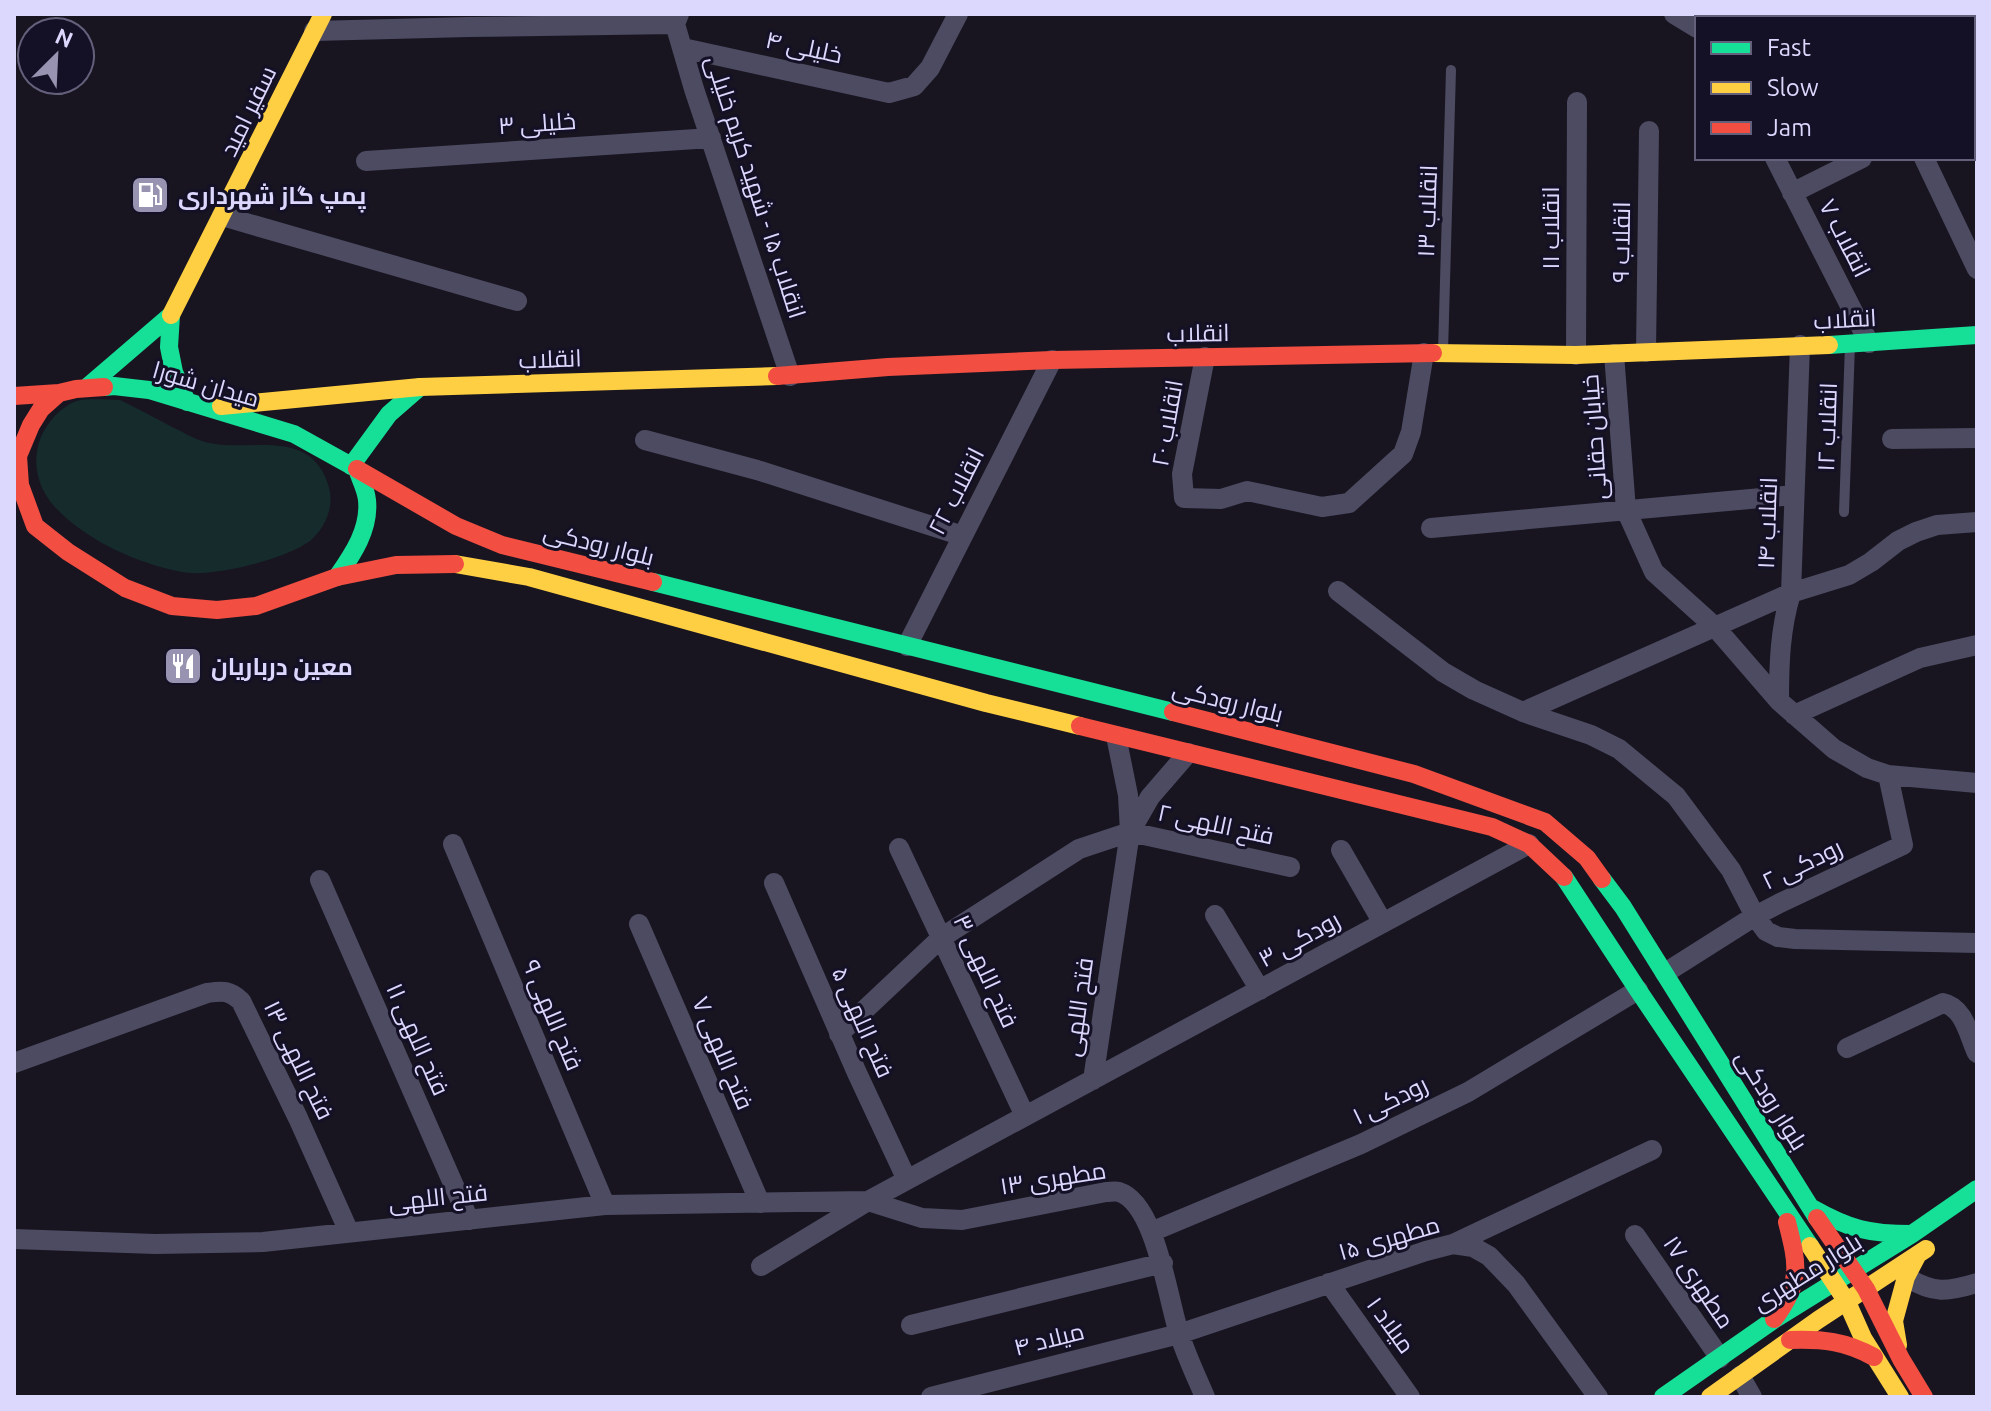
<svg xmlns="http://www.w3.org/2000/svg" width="1991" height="1411" font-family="Ubuntu,Cairo,sans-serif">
<rect width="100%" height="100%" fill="#181521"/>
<path fill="#152b2c" d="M120,400C138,409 156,418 174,428C183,432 192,438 202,441C235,452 281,436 309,456C321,465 327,478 330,492C333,510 324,529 310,541C286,559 212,578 182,572C138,564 85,540 54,506C31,480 30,444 53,418C59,411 69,403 77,401C88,398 108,400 120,400Z"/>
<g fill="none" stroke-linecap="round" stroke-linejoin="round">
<path stroke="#4c4b61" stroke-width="10" d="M1443,352L1451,70
M1844,512L1850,345"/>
<path stroke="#4c4b61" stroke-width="20" d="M679,14L675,24L694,89L790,376
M1674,14L1697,28
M1854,14L1856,18
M314,31L469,27L675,24
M683,48L889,93L914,86L930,68L958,14
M1775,158L1869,343
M1924,158L1977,269
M366,161L711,138
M1792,193L1862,158
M222,216L517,301
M1646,352L1649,131
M1614,354L1626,510L1654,572L1715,627L1779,701L1834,749L1867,768L1888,775L1977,783
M1576,355L1577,102
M1205,357L1182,474L1184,498L1221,499L1247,491L1322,507L1349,503L1403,454L1411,432L1424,353
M1892,439L1977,438
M645,440L757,470L963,536
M1431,528L1794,495
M1338,591L1443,672L1474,690L1523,712L1591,735L1619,749L1676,796L1731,870L1755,916L1766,931L1778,937L1795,939L1977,943
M907,646L1052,360
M1779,701C1779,664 1780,629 1791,593L1800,345
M1523,712L1791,593L1849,575L1871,562L1898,541L1916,532L1937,525L1977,522
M1794,715L1920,658L1977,645
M1130,832L1290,867
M1130,832L1150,797L1188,753
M453,844L605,1205
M899,848L1025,1116
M1341,850L1383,923
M320,880L469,1220
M774,883L857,1073L907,1180
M1215,915L1260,990
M639,924L760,1203
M1665,973L1755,916L1780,903L1903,845L1888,775
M839,1034L941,938L1079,849L1130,832
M1847,1048L1943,1003C1964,1007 1969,1036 1977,1053
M14,1063L207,993C223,991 229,990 241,1001L298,1118L349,1232
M1093,1080L1130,832L1128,795L1116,736
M1151,1232L1361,1144L1468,1092L1638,990
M1635,1235L1720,1358
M14,1239L155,1244L263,1242L605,1205L868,1201L922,1218L962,1220L1106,1192C1111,1192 1115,1191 1119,1192C1156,1203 1168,1301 1179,1333C1186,1355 1196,1376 1205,1397
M1453,1244L1652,1150
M761,1266L868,1201L1529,844
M1906,1277C1934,1294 1947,1292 1977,1283
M1329,1283L1410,1397
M911,1325L1163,1263
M1740,1376L1752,1397
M931,1397L1179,1334L1426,1251L1453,1244L1473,1247L1489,1256L1516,1284L1598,1397"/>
<path stroke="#16e098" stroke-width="18" d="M1829,345L1977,335
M104,387L114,386L149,390L294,434L357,469C360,479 366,489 367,500C370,529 353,554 337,577
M86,388L171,315L169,347L174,372L187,402
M351,466L389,414L420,387
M653,582L1173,712
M1564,877L1638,990L1810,1246
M1602,879L1623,907L1817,1218
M1812,1208C1849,1229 1869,1234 1912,1234
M1663,1397L1772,1321L1912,1234L1977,1189"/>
<path stroke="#ffcf43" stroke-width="18" d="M171,315L323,14
M1433,353L1576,355L1829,345
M221,406L420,387L777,376
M455,564L529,577L986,703L1080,726
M1810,1246L1847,1302L1863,1338L1900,1397
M1898,1345L1894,1321L1906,1277L1918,1254
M1710,1397L1818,1320L1926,1249"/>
<path stroke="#f24e42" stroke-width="18" d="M777,376L888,367L1052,360L1433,353
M104,387L76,389L59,393L41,409L31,425L18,456L20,485L35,526L68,552L125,588L172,606L217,610L256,606L337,577L396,565L455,564
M14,396L59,393
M357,469L456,526L502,545L653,582
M1173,712L1414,774L1545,822L1587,858L1602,879
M1080,726L1492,827L1529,844L1564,877
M1817,1218L1866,1289L1901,1359L1924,1397
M1774,1319C1802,1282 1798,1265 1787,1222
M1790,1340C1823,1339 1845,1341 1874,1357"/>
</g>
<defs>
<symbol id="fuel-square" viewBox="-11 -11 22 22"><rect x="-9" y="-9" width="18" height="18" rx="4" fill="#9793b0" stroke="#141026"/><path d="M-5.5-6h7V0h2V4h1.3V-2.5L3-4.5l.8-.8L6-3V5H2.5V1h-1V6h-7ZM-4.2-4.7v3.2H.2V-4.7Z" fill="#fff"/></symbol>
<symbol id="restaurant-square" viewBox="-11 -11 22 22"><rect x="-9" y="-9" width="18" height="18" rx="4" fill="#9793b0" stroke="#141026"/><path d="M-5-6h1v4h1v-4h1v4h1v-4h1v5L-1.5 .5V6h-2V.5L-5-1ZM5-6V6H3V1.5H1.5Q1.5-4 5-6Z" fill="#fff"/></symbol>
</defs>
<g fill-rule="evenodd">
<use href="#fuel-square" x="128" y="173" width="44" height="44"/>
<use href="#restaurant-square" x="161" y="644" width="44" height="44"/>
</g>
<g text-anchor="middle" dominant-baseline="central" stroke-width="6" stroke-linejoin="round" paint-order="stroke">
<g font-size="24" fill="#dbd7fd" stroke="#141026">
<text transform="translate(804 47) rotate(12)">خلیلی ۴</text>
<text transform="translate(248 111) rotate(-64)">سفیر امید</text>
<text transform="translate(537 123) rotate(-4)">خلیلی ۳</text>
<text transform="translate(756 187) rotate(72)">انقلاب ۱۵ - شهید کریم خلیلی</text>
<text transform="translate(1427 211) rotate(-88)">انقلاب ۱۳</text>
<text transform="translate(1550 228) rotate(-90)">انقلاب ۱۱</text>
<text transform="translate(1845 238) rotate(63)">انقلاب ۷</text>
<text transform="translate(1621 242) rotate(-89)">انقلاب ۹</text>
<text transform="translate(1845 319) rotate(-3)">انقلاب</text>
<text transform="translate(1198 333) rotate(-1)">انقلاب</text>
<text transform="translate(550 359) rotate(-2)">انقلاب</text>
<text transform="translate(206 384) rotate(16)">میدان شورا</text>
<text transform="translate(1167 423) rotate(-80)">انقلاب ۲۰</text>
<text transform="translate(1827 427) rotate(-88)">انقلاب ۱۲</text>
<text transform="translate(1594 437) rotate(-94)">خیابان حقانی</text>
<text transform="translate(956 491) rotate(-63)">انقلاب ۲۲</text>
<text transform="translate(1767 523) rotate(-88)">انقلاب ۱۴</text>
<text transform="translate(599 544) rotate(14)">بلوار رودکی</text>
<text transform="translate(1228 701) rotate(14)">بلوار رودکی</text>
<text transform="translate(1216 824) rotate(12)">فتح اللهی ۲</text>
<text transform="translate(1802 864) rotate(-26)">رودکی ۲</text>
<text transform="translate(1299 939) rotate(-29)">رودکی ۳</text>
<text transform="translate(986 971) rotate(65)">فتح اللهی ۳</text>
<text transform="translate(1078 1007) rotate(-82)">فتح اللهی</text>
<text transform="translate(553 1015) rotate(67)">فتح اللهی ۹</text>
<text transform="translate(863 1022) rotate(66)">فتح اللهی ۵</text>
<text transform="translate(418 1039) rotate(66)">فتح اللهی ۱۱</text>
<text transform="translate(723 1053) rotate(67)">فتح اللهی ۷</text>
<text transform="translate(299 1060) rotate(64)">فتح اللهی ۱۳</text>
<text transform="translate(1390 1100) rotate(-26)">رودکی ۱</text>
<text transform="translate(1772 1100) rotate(58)">بلوار رودکی</text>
<text transform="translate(1053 1178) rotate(-9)">مطهری ۱۳</text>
<text transform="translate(438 1197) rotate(-6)">فتح اللهی</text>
<text transform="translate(1389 1238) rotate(-16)">مطهری ۱۵</text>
<text transform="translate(1807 1272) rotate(-32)">بلوار مطهری</text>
<text transform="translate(1699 1282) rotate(56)">مطهری ۱۷</text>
<text transform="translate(1391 1325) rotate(54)">میلاد ۱</text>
<text transform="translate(1049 1339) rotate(-14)">میلاد ۴</text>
</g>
<g font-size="24" font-weight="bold" fill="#dbd7fd" stroke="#141026" text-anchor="start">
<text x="178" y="195">پمپ گاز شهرداری</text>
<text x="211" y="666">معین درباریان</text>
</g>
</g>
<rect width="1991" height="1411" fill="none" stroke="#dbd7fd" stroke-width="32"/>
<rect x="1695" y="16" width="280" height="144" fill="#141026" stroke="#64607c" stroke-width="2"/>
<rect x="1711" y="42" width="40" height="12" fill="#16e098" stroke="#64607c" stroke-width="2"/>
<text x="1767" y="56" font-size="24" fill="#dbd7fd">Fast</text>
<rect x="1711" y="82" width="40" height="12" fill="#ffcf43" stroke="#64607c" stroke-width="2"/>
<text x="1767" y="96" font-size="24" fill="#dbd7fd">Slow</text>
<rect x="1711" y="122" width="40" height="12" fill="#f24e42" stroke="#64607c" stroke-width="2"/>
<text x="1767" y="136" font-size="24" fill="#dbd7fd">Jam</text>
<g transform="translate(56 56) rotate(24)"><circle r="38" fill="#141026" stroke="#64607c" stroke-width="2"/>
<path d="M0-6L14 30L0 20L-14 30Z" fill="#9793b0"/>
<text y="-12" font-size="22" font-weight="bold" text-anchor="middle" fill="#dbd7fd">N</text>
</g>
</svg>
